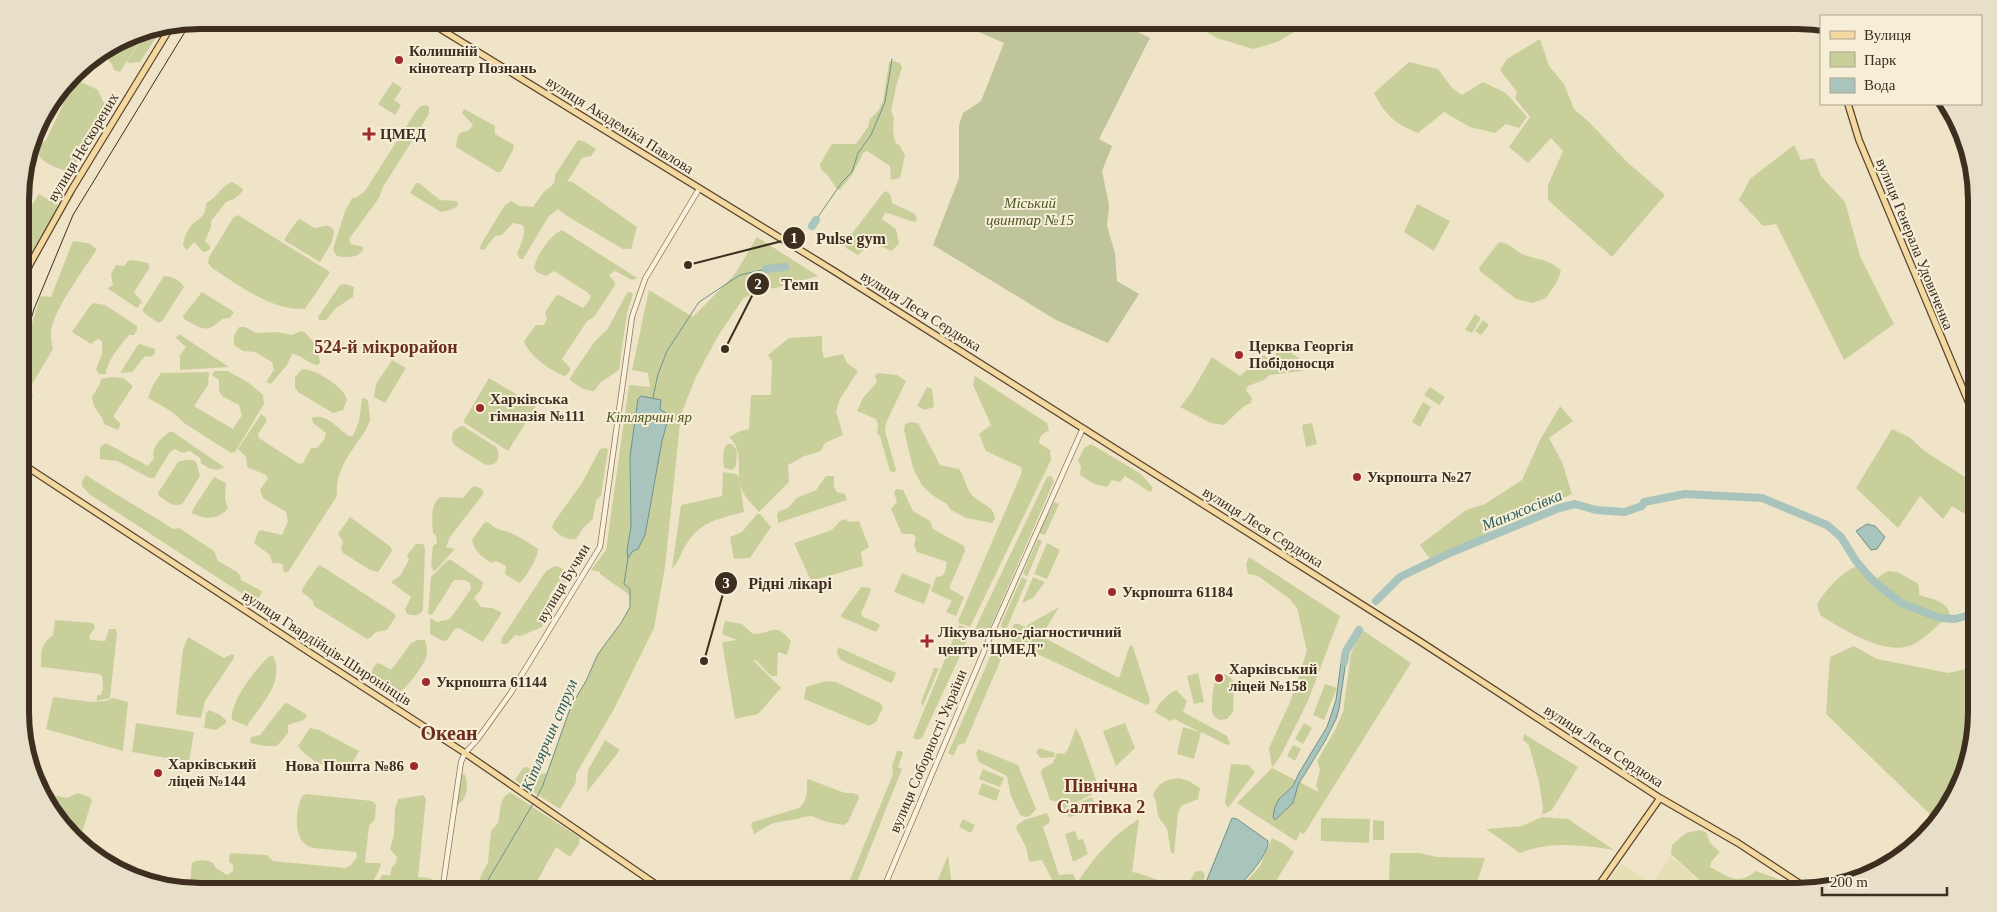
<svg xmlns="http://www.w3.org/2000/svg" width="1997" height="912" font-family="Georgia,serif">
<rect width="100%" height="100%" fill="#f0e4c8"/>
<path fill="#e6deb5" d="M1670,856L1681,864L1709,892H1602L1621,863L1652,883Z"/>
<path fill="#c9cf9b" d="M1185,20H1311L1305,26L1277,42L1253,49L1217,38Z
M163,27L140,62L128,63L127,62L147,30Z
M146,31L120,72L114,70L112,64L108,60C113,41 128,34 146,31Z
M1540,39L1549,66L1564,84L1574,109L1589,122L1627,162L1665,195L1612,257L1548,200V185L1563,151L1551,138L1528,163L1509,147L1530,117L1515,98L1517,92L1500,70L1507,59Z
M894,61L900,63L902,67L896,87L891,111L894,118L893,131L895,142L900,146L905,155L900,178L891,180L890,166L867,151L864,152L851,176L840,190L836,188L829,177L821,169L820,164L832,144H856L868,127L870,119L879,110L883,101L889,62Z
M1409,62L1438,69L1453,89L1462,95L1483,82L1506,93L1527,117L1519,128L1506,124L1495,133L1470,127L1444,112L1418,133C1394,123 1386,116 1374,93Z
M81,82L98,90L103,102L110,106L70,173C56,167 41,164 35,149L46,140L73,84Z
M393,82L402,88L394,100L401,105L395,115L378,104Z
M426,105L429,107V114L383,187L379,198L349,239L351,244L363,247V250C358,258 346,258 337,256L333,250L334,246L345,211L352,198L357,197L365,191L416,111L421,106Z
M464,109L495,126V134L514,145L513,150L501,172H497L456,147L457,139L460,133L469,130L473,125L462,113Z
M578,140L584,141L596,149L591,156L582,158L567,182L571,181L637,227L631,249H623L567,216L558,209L549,216L523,259H520L517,254C520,244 527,235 523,225L513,223L502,235L495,236L484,250L480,249L481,244L505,205L511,201L520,206L533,207C537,202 540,196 544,192C550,187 556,185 555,175Z
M1794,145L1801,160L1814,158L1821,176L1845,202L1860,256L1894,324L1844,360L1776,224L1763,226L1739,200L1750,179Z
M232,182L242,188L243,191L234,199L226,202L211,221V227L205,241L210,246V249L205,252L202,251L194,242L187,250L183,246C184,239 186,232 191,226C198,218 207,217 206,203C217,198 221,186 232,182Z
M416,183H419L440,200L457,201L458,206L450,210L441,212L410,193Z
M886,191L890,194L892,203L915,214L917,219L915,222C904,220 895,214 885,213L882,219L896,229L899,243L892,251L872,243L858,255L846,248L844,244L883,193Z
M39,194L62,207L21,285L20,224Z
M1417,204L1450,221L1434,251L1404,232Z
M238,215L330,272L305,309C271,311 239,285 212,268L208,263L209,257L233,218Z
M300,219L314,228C322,227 329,222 334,231L332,242L320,262L285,241V238L297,221Z
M788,226L799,232L798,237L793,238L785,233L784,229Z
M562,230L637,278L632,280L615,271L609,275L615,282V285L594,317L587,321L562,359L570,368V371L565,376C553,373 527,354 524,341L536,325H544L547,319L545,312L556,296L559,295L583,308L589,301L591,296L587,292L554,271L546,276L538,273L534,268C536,256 550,235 562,230Z
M757,237L818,276L775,288L758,290L743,299L718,336L696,377L681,414L665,567L654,628L614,709L576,774V782L560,809L515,780L523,768L527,767L540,774L547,773L571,706L586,681L598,654L621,623L630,607V597L628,594L600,574V572L591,570L606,550L629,385L650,387L648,373L632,370L649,290L693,317L735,274Z
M73,241L88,243L97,249C83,271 59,302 52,326C50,333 51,341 53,349L31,386L30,393L33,396L29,411L31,414L30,424L25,425L21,429V360L40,297L42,296L51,297Z
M1499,242C1508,243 1513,248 1520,253C1533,260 1550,258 1561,271L1557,282L1546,298L1533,303L1516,299L1480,271L1479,268Z
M133,260L148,263L150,267L134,292L142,302L137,308L107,288L113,285L111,274L116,265L124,266L128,261Z
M164,276C172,276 180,280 184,287L162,321L158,323L143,312V309Z
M346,284L354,287L353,297L336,308L326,320H319L318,317L340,285Z
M202,292L234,312L230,318L222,319C206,335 201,328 184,319L183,316Z
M631,292L633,295L627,313L619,370L600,383L594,391C585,391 578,386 571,381L570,378L595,341L607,330L627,293Z
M94,303L105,305L137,326V330L134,335H129C121,345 107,360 106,374H99L96,369L102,354V341L98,339L91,344L72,332L90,306Z
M1475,314L1481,318L1472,333L1465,330Z
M1483,320L1489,325L1481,335L1475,331Z
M239,327H245L256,333L276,332L292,335L301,331L305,332L317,347L320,362L318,365C308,365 302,354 292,354L287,365L271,384L266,382L274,370L272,362L255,352L243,351L234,345V336Z
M179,334L229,367L180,370V355L186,347L176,338Z
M822,336V349L824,358L843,354L847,363L858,371L840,399L836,411L843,435L825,443L821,451L805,456L788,465L789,482L759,512C754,506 745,498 742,490C734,472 746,452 729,437L740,431L749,429L751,395H771L772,361L768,355L789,338Z
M140,344L155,349V353L151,357L145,356L132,372L120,373L138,345Z
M1283,347L1306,363L1302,371L1269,375L1264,380L1248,386L1246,390L1252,398L1251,403L1244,406L1224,425L1211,423L1180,407L1191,393L1212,357L1240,376L1264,355L1269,360Z
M392,360L406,368L385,403L374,397L376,384Z
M302,369C314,368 346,388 347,400L343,410L333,413L298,392L295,387V377Z
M215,371H228L249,383L263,395L264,404L235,452L231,453L184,423C175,412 160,405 148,398L153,385L161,373L208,372L209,373L208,385L194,406L233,429L242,415L239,405L222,396L219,391V380L212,375Z
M878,373L897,375L906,381L886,423L885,431L896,470L894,473L890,471L880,436L877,433L878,425L876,419L857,411L863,398L877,382L875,375Z
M975,376L1047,423L1049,431C1042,433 1040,436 1039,443L1050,450L1051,460L970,627L959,623L958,621L1022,472L1021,467L986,451L979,434L991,425L973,385Z
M112,377L123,378L133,386L114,415V417L121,424L118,430L104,424C101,411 94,413 92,397L100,384L101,379Z
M489,378L536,406L508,451L463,422Z
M927,387L932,389L934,407L925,410L917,406Z
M1430,387L1445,397L1439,405L1424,395Z
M364,398L368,400L370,420L367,428C354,449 334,470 337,496L288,572H285L283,571V565L279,563H272L270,555L254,543L258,532L261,530L282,535L288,521L286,512L263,498L260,490L268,478L266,475L247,467L246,457L238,449L261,414L266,418V422L258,434L259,438L299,464L303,463L311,448H317L324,440L326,433L313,423L312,418C326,412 338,429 349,436H353L359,421L362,399Z
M1423,402L1431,407L1420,427L1412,422Z
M1560,406L1573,421L1549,438L1562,462L1572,494L1430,559L1420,545L1466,510L1485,504L1522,480L1540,440Z
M911,422L918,423L940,465L959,469C966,478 965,489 974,497C983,505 994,506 995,519L992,523L966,518L951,510L947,504L932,495L921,484L913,468L904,430L905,424Z
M1312,423L1317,444L1306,447L1302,425Z
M463,426L496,447C502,457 497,468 484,464L454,445C449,436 453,428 463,426Z
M1892,429L1909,437L1926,452L1976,484V530V521L1952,506L1943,519L1920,496L1898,528L1856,488Z
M169,432H173L224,467C215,473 208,468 201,463L200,458L190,451L182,453L175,449L170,452L154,478H150L117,461L100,459V447L106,443L148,466L154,458C151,446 161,439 169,432Z
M727,444H732L737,451L736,466L732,470L724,468C723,461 722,451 727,444Z
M1091,444L1141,474L1153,488L1150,492L1125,476L1120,482L1112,480L1107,487L1094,484L1080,475L1081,467L1078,460L1084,448Z
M605,448L608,449L601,496L596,500L593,519L583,528L576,539C568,541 556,534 552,527L554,522L582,483L600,449Z
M186,460H193L196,462L200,476L183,503C174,509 167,501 159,496L158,493L178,462Z
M723,472L736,474L739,477L744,512C719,519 700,521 686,545C681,552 679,563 672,568L681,505L722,496Z
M86,475C114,494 144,510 173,529L179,528L214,551L218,561L237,572L240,575L241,580L260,590L262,592L259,598L254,600L249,598L89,494L82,486V481Z
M826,476H834V487L837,492L845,494L847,500L778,523L777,515L779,511L788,508L797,498L816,490Z
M1051,476L1054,481L988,633L984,634L975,629L1047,477Z
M214,477L226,483L225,499L228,508C219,520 205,520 192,513L193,509Z
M475,486L482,489L484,493L450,537L446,547L455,549L434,572L431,566L433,546L437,543L436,536L433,533C432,520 430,505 440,497L463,498L472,487Z
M896,489L903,490L913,511L930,521L933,529L964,546L965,551L950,586V589L964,597L956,616L946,612L952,601L931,591L936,577L942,576L945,572L947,562L917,552L914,545L916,538L913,534H902L891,509L897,502L894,493Z
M1054,502L1059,504L1045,535L1039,533Z
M757,514H760L771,527L750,558L734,559L730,537L742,532Z
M1237,515L1269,535L1266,538L1235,518Z
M350,517L391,547L392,551L378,572L370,570L343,553L341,549L343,542L338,534Z
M846,519L849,522L859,521L869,547L861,552L863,566L811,581L794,543L832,530L840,521Z
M488,522C501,534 503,528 513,534C522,538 530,544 538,549C538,557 526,579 519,583L505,574L506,566L496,561L491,563C482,557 475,552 472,540L484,523Z
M1038,539L1042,541L1027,577L1023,573Z
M1047,543L1060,550L1047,579L1034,574Z
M416,544H423L425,548L423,610C419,616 413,616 407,614L405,609L411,597L391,582L400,576L409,560L407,555Z
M1249,557L1340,616L1308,701L1281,755L1272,768L1319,792L1316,786L1320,769L1317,761L1335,730L1343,712L1351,653L1361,629L1411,663L1304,834L1300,832L1296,841L1237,803L1272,768L1269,748L1291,700L1307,651L1297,608L1290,599L1258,576L1248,574L1246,564Z
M448,560H451L483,582L482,588L474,598L481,607L492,608L501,612V614L483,642L459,628L455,629L447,640L443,641L430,634V618L437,622L450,619L471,589L470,583L464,580H454L432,615L428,614L431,577Z
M1862,564L1877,578L1888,571L1897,572L1917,583L1919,586V595C1931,599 1946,600 1950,614C1939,624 1927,637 1914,644C1887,658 1842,629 1820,615L1817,605C1826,588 1844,570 1862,564Z
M320,565L394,613L396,616L387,630L376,632L370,638L367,639L314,606L313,601L302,592V589L318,566Z
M555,566C560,567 568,571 570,577L567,582H558L549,596L554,607L542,627L521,636L515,635L507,644H503L501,642L502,638L546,571Z
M902,573L931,585L924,604L894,592Z
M1022,577L1027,580L1006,630H1002L1001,624Z
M1033,577L1045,582L1033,598L1022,603Z
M861,587L870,588L871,590L861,614L863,617L878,623L880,626L876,632L841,617V615Z
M1059,607L1042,635L1026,626Z
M55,620L93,623L95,627L89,637L91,640L105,641L109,629H116L117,633L110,698L97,701V695H101L103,688L102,676L99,674L41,667C42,650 39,647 53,635Z
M725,621L742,624L753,634C773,634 774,621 791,641L787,655L778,652L777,676H771L757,661L753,660L781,688L758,714L735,719L722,642L737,640L722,634Z
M1014,624H1019L1119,678L1130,645L1133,647L1150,700L1149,704L1146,705L1012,642L1009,635Z
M959,625L972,630L922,738L916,740L913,737Z
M188,637L224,658L232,654L234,655V658L205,701L201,718L177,715L176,712L183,649Z
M417,640H425C427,647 428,653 425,660C421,669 403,693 394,696L370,680L373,668L377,663L383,665L389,669H392L411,643Z
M998,646L1004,649V652L965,743L958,745L954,755H951L948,753L953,742L993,650Z
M1854,646L1877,659L1949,673L1977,666V713L1963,781L1938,822L1826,714L1830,657Z
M838,647L896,673L893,681L891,683L841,660L837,653Z
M270,656H273C286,681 260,706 247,726L232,720C229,703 257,666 270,656Z
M934,668H939L923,706L921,702Z
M1198,673L1204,702L1194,704L1187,676Z
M1225,674L1231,678L1234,683L1233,712L1227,719L1219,720L1213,715L1212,710C1213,698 1210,678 1225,674Z
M826,681L836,682L880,703L883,707L876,722L869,726L804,699L806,687Z
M1325,684L1337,688L1324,720L1313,715Z
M1176,690L1187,701L1183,712L1227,736L1230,744L1227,745L1201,732L1194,759L1177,754L1183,727L1200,732L1174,719L1170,721L1155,712C1158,703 1168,694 1176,690Z
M53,697L92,702L105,701L113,698L128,702L123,751L46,729Z
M287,703L307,715C305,723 295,721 288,725V733L277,746H264L250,743L251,737L260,735L284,704Z
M209,710L220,715L226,720V723L216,730L204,728L206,713Z
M136,723L194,732L189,762L132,752Z
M1125,723L1135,748L1116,766L1103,731Z
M1304,723L1312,728L1303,744L1295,739Z
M310,728L319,730L359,751L348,771C328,769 310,762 298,746Z
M1076,728L1082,740L1098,786V791L1075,803L1076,815L1069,817L1061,803L1050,800L1041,773L1042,769L1053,763L1057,753L1064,754L1068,749Z
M1524,734L1578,767L1552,810L1542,815L1543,808L1539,782L1529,745L1523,740Z
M605,740L620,750L587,792L588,770Z
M1293,745L1301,749L1295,761L1287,756Z
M1039,748L1055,753L1054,757L1041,758L1036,753Z
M978,749L1018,765L1036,809L1030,816L1025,817L1020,815L1011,796L1007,776L979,762L976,753Z
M897,751H901L903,753L898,767L902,769L853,892H845L893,774L892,766Z
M1231,764L1248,765L1255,772L1228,808L1225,803Z
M983,769L1004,778L1000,787L979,779Z
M461,774L465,775C469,785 467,799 458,805L456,804Z
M1179,778L1189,781L1200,788L1198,799L1181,806L1178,813L1174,854L1171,852L1167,829L1158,816L1156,801L1153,795C1159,782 1165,780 1179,778Z
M808,779L845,793H853L858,795L859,798L848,822L844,825L827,822L811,816L803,817L798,819L773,823L754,834L751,824L753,822L799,808C808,800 807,791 807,780Z
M982,783L1000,790L996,801L978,794Z
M504,788L580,838L579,844L570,857L556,847L531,892H473L488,862L491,831L498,823L501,804L504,797L510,792Z
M78,793L89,797L92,800L80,839L64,827L65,819L55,817L45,794L67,798Z
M307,794L372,801L376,805L375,819L369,826L365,862L367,863H380L381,866L368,892H200L191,890L193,889L190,885L192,863C199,859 207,860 213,863L216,868L227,875L233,871V865L229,862L230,853L267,855L273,861L345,868L351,865L357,857L356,852L313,848C292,843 295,812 302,796Z
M423,795L426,799L418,877L429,878L438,882L437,892H380V889L376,886L382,875H390L392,867L396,863L397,857L390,849L394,834L395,809L398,799Z
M1092,797L1095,805L1078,812L1075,804Z
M1047,813L1050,820L1049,823L1043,827L1059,875L1073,874C1078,882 1073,886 1068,892L1057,890L1042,860L1029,862L1026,847L1016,828L1017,825L1024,820Z
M1542,817L1568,819L1614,850C1582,845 1551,841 1520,853L1486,829L1522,826Z
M1321,818L1370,819L1369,843L1321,841Z
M963,819L975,825L971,833L959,827Z
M1139,819L1132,872L1138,873L1158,880C1143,898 1103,892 1081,892L1079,880C1095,856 1114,834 1139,819Z
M1373,820L1384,821V840H1373Z
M1699,830L1706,832L1710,843L1720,852L1711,862L1710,867C1729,877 1738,886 1756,871L1778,879L1799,892L1710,890L1671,854L1672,845L1686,833Z
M1075,831L1078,840L1083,839L1088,854L1073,862L1065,834Z
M1272,838L1284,844L1294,852L1269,892H1237L1260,866Z
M1390,853H1420L1437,857L1485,858L1478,879L1477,892H1383L1389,885Z
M948,855L952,887L951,892H933Z
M1199,871H1202L1205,874L1201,892H1184L1195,872Z"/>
<path fill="#bfc49a" d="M977,20H1130L1134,30L1150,38L1099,139L1112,146L1102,171L1109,205L1107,226L1115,253L1117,281L1139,294L1108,343L1056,320L933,245L959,178V125L963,113L981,101L1004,43L974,30Z"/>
<path fill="#a9c4bc" stroke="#6f938a" d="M641,396L661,400L660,409L667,414L668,419L662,441L645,535L638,549L633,551L628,558L627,551L631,526L630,456L638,399Z
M1867,524L1875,526L1885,537L1877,549L1871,550L1856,531Z
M1347,653L1339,709L1336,719L1325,741L1298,785L1293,803L1275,820L1273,817L1275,807L1279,799L1293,786L1299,773L1327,727L1336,700L1342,655Z
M1232,818L1237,819L1268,841C1269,856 1244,880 1234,892H1202Z"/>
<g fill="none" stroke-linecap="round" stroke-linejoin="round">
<path stroke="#6f938a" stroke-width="1" d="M816,220L842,182L852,172L858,153L871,135L885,102L892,59
M653,398L658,374L667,351L699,302L740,275L766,269
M536,799L543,785L571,706L586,681L598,654L621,623L630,607V589L624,584L628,558
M481,892L534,802"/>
<path stroke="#a9c4bc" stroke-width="8" d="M812,226L816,220
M766,269L785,267
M1376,601L1400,577L1452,552L1559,508L1575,504L1596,510L1625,512L1642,506L1644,502L1685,494L1762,498L1827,525L1841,537L1856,561L1873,581L1901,603L1940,618L1955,619L1977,613
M1344,662L1346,651L1359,630"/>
<defs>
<path id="minor" d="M442,892L461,762L465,753L477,740L510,694L600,547L632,317L645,279L699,189
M882,892L990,637L1083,428"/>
<path id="major" d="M426,20L834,271L1421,642L1660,798L1738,843L1811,891
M1848,104L1859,140L1976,420
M21,285L30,264L72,189L172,25
M21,463L315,656L465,753L667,892
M1594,892L1660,798"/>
</defs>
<use href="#minor" stroke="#8d765c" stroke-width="6"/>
<use href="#major" stroke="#5b4430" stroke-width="8"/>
<use href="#minor" stroke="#faf1dc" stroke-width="4.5"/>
<use href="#major" stroke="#f3d9a0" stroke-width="5.5"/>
<path stroke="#3d2e20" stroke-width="1" d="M21,353L34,309L73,215L191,22"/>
</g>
<g fill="#9e2a2b" stroke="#f7eed8" stroke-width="2">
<circle cx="399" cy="60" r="5"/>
<path d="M366.5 126.5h5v5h5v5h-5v5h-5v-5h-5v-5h5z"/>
<circle cx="1239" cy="355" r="5"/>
<circle cx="480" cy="408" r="5"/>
<circle cx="1357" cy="477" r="5"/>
<circle cx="1112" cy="592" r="5"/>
<path d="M924.5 633.5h5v5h5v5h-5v5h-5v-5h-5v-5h5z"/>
<circle cx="1219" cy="678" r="5"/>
<circle cx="426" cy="682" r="5"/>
<circle cx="414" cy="766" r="5"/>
<circle cx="158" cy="773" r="5"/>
</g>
<g text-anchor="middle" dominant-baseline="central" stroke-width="4" stroke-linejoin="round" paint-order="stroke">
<g font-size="15" font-weight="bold" fill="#3d2e20" stroke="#f7eed8" text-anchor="start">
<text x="409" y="51">Колишній<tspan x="409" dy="17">кінотеатр Познань</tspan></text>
<text x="380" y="134">ЦМЕД</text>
<text x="1249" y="346">Церква Георгія<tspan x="1249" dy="17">Побідоносця</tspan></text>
<text x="490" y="399">Харківська<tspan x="490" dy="17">гімназія №111</tspan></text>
<text x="1367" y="477">Укрпошта №27</text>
<text x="1122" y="592">Укрпошта 61184</text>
<text x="938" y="632">Лікувально-діагностичний<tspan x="938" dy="17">центр "ЦМЕД"</tspan></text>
<text x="1229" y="669">Харківський<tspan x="1229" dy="17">ліцей №158</tspan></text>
<text x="436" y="682">Укрпошта 61144</text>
<text x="168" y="764">Харківський<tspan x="168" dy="17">ліцей №144</tspan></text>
<text x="404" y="766" text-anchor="end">Нова Пошта №86</text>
</g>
<g font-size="15" fill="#3d2e20" stroke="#f7eed8">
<text transform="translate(620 125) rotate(32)">вулиця Академіка Павлова</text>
<text transform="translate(83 147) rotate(-59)">вулиця Нескорених</text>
<text transform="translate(1915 244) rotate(68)">вулиця Генерала Удовиченка</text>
<text transform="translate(921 311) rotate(32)">вулиця Леся Сердюка</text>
<text transform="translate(1263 527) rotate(32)">вулиця Леся Сердюка</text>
<text transform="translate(563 583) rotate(-59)">вулиця Бучми</text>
<text transform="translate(327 648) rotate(33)">вулиця Гвардійців-Широнінців</text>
<text transform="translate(1604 746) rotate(33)">вулиця Леся Сердюка</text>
<text transform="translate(928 751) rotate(-67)">вулиця Соборності України</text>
</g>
<g font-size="15" font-style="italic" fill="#4d5a26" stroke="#f7eed8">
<text x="1030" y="203">Міський<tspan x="1030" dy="17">цвинтар №15</tspan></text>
<text x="649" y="417">Кітлярчин яр</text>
</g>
<g font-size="16" font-style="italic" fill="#2f5d5a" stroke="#f7eed8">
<text transform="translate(1522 510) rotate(-22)">Манжосівка</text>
<text transform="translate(549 735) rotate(-67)">Кітлярчин струм</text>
</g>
<g font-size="18" font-weight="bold" fill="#6b2e1e" stroke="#f7eed8">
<text x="386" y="347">524-й мікрорайон</text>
<text x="1101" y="786">Північна<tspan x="1101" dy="21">Салтівка 2</tspan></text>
</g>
<g font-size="20" font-weight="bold" fill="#6b2e1e" stroke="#f7eed8">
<text x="449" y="733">Океан</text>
</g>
</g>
<path d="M0 0H1997V912H0ZM200 29H1797A171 171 0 0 1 1968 200V712A171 171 0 0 1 1797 883H200A171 171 0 0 1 29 712V200A171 171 0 0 1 200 29Z" fill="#e8dfc9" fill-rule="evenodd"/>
<path fill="none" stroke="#3d2e20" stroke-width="6" d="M200 29H1797A171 171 0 0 1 1968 200V712A171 171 0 0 1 1797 883H200A171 171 0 0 1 29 712V200A171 171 0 0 1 200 29Z"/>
<path fill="none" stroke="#3d2e20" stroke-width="2" d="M688 265L794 238M725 349L758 284M704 661L726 583"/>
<g fill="#3d2e20" stroke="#f7eed8" stroke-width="2">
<circle cx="688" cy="265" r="5"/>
<circle cx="725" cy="349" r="5"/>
<circle cx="704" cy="661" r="5"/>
<circle cx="794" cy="238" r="12"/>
<circle cx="758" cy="284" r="12"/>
<circle cx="726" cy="583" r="12"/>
</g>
<g font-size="15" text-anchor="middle" font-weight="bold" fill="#fff">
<text x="794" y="243">1</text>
<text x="758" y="289">2</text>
<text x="726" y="588">3</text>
</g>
<g font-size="16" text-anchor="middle" font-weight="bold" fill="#3d2e20" stroke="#f7eed8" stroke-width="4" stroke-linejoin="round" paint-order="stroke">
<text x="851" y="244">Pulse gym</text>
<text x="800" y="290">Темп</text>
<text x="790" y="589">Рідні лікарі</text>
</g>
<rect x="1820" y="15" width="162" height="90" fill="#f7eed8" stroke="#ada18e"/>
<rect x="1830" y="31" width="25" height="8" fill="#f3d9a0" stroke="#ada18e"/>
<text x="1864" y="40" font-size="15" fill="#3d2e20">Вулиця</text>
<rect x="1830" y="52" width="25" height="15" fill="#c9cf9b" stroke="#ada18e"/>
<text x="1864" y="65" font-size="15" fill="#3d2e20">Парк</text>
<rect x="1830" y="78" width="25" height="15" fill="#a9c4bc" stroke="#ada18e"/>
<text x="1864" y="90" font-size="15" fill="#3d2e20">Вода</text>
<path d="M1822 887v8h125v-8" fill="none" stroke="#3d2e20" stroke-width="2.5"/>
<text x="1830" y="887" font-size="15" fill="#3d2e20" stroke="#f7eed8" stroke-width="4" paint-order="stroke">200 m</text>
</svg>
